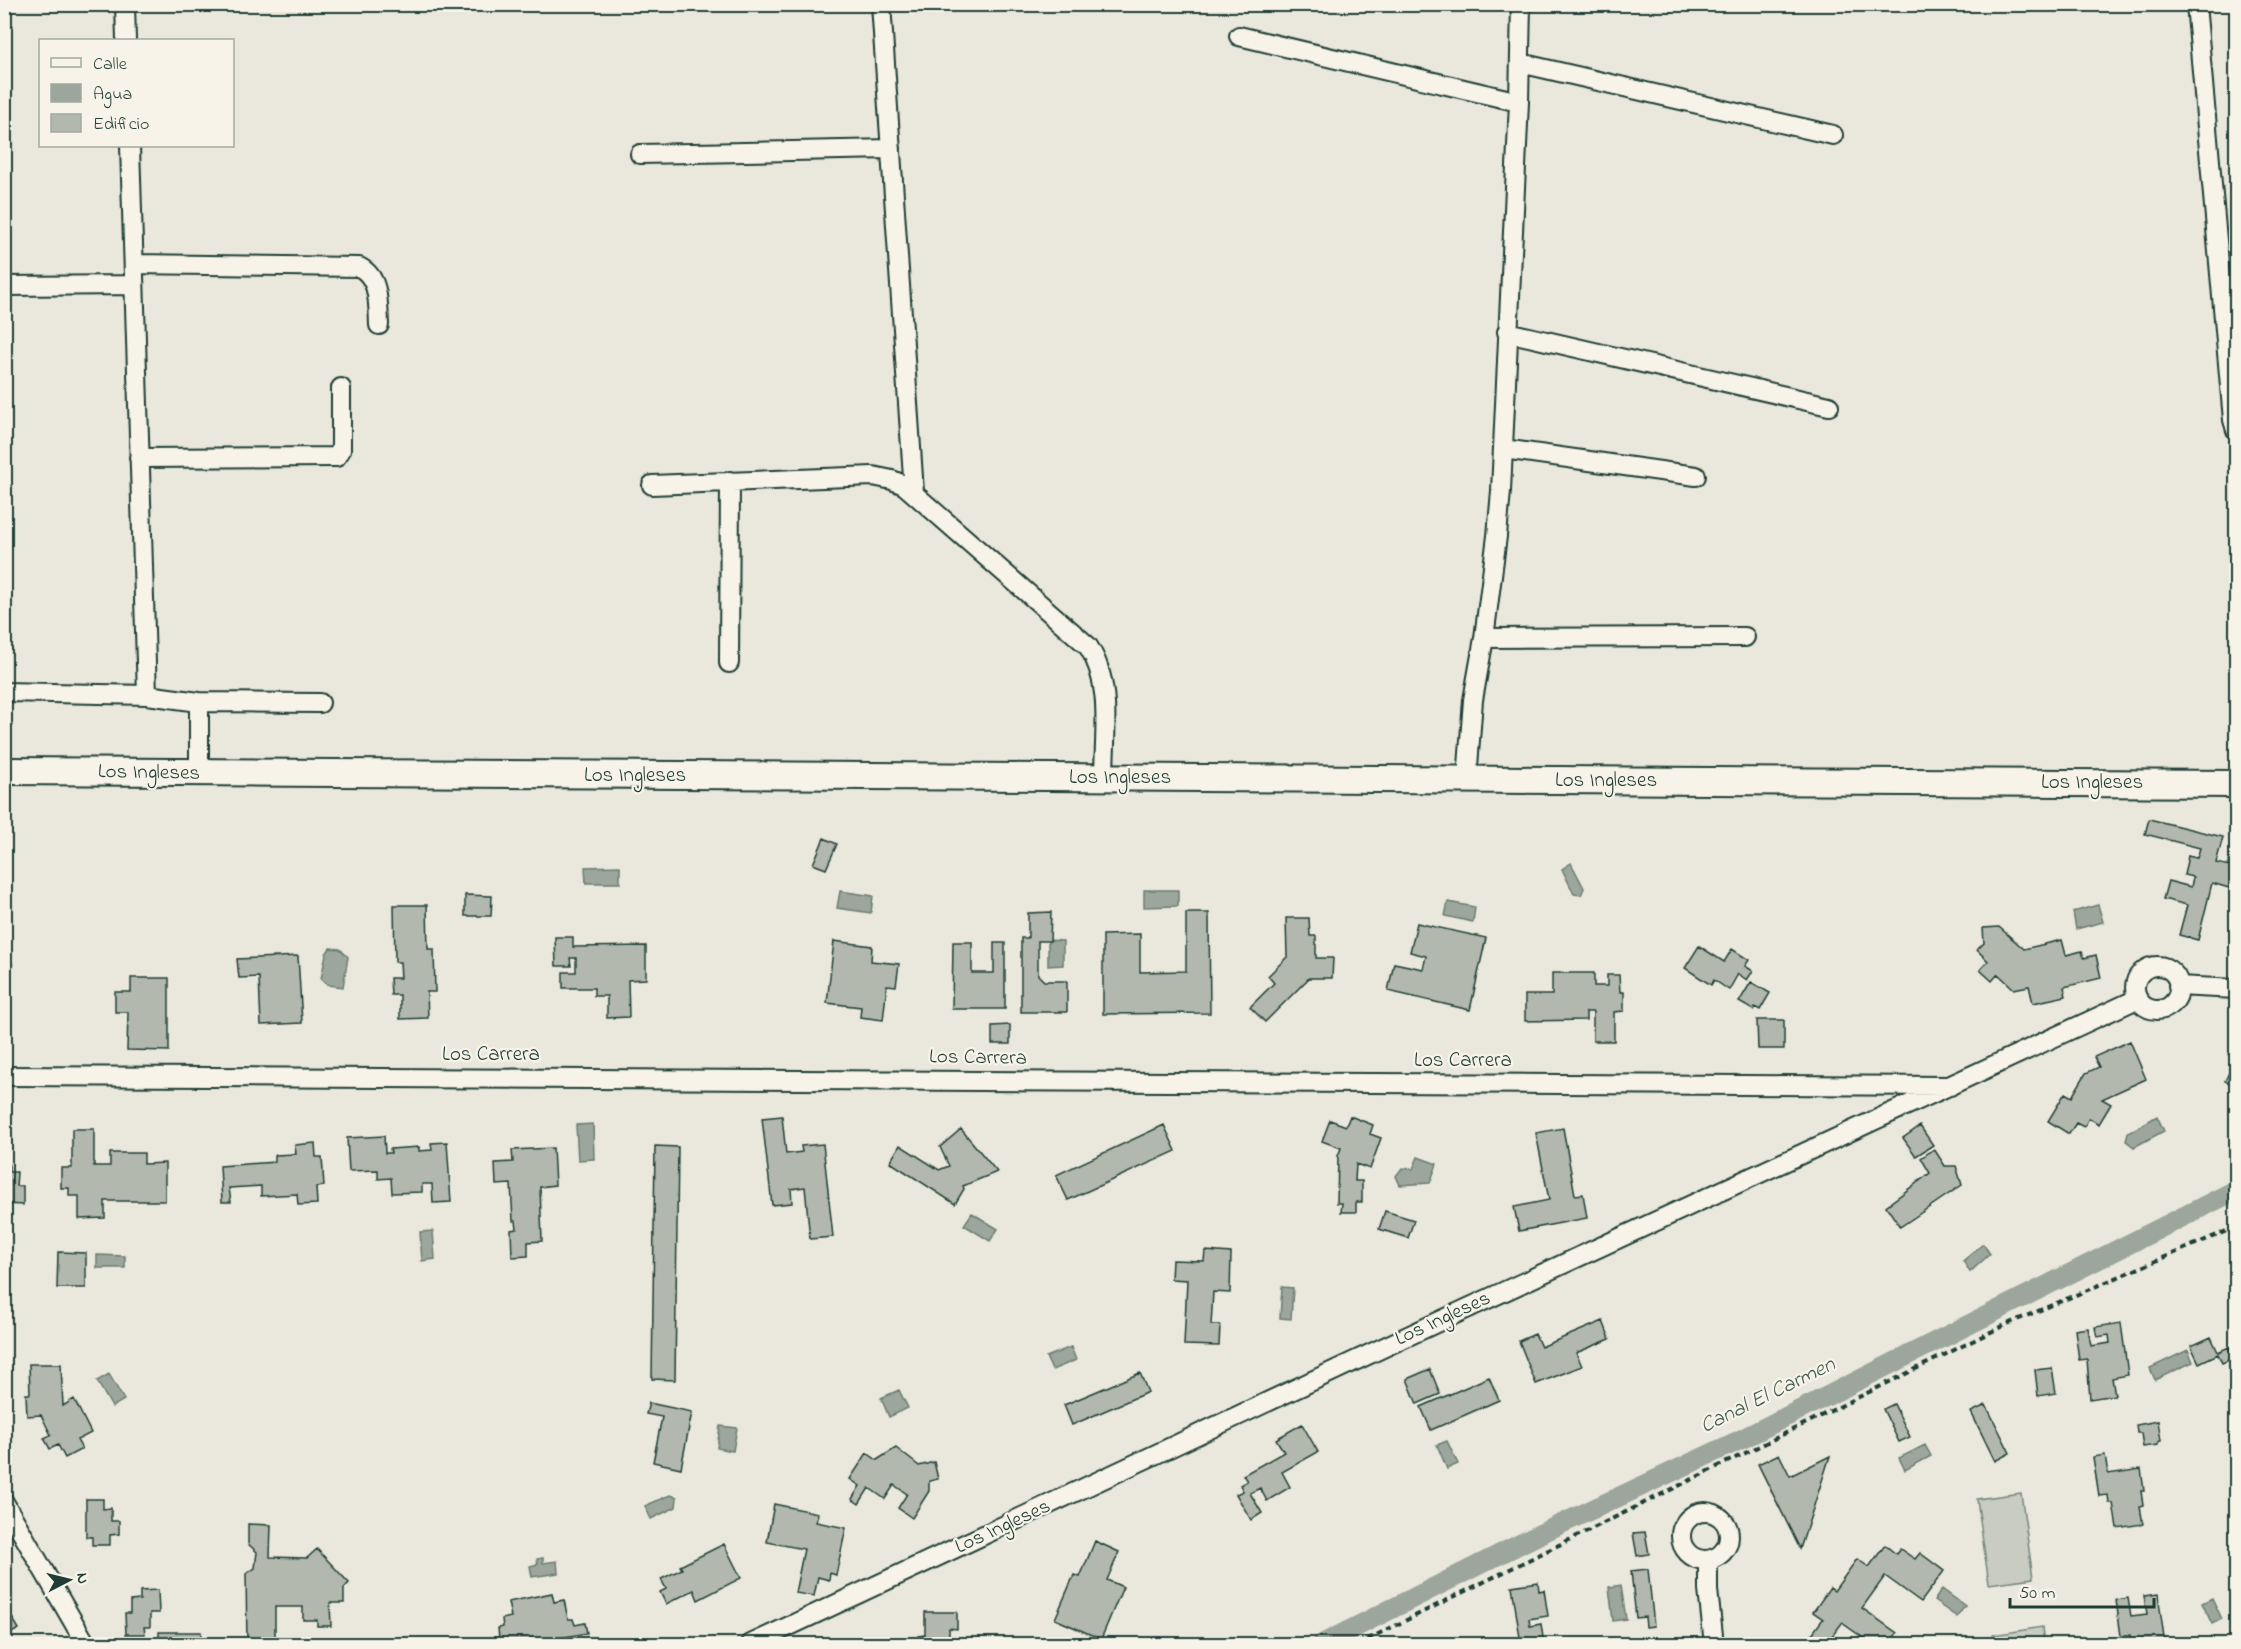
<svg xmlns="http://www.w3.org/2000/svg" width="2241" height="1649" font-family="'Indie Flower',sans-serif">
<rect width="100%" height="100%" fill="#eae8dd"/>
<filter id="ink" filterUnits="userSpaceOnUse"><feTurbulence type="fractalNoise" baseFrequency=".0167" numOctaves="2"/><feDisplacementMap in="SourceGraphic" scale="12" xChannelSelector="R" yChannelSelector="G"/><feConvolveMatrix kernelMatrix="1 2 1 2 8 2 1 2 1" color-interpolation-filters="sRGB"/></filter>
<g filter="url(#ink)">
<path fill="#c8ccc1" stroke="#74847a" stroke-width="1.5" d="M2021,1493L2033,1578L1989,1584L1977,1499Z
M2042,1627L2044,1644H1995L1993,1635Z"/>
<path fill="#9ca69c" stroke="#6a7c72" stroke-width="1.5" d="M1571,863L1584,888L1581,895L1574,894L1562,869Z
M620,866V883H586L585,867Z
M1144,890H1178V906L1144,907Z
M840,891L873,896L871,913L837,908Z
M1448,902L1475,907L1473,922L1445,916Z
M2098,905L2103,922L2076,929L2073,912Z
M1048,940L1063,941V965L1048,966Z
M330,948L340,949L348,957L343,987L329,985L321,979L326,954Z
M2157,1116L2164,1131L2134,1147L2126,1141L2128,1133Z
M593,1124L594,1159L578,1160L576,1125Z
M1418,1157L1437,1164L1430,1183L1400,1185L1396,1176L1402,1168L1413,1169Z
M972,1213L998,1229L990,1241L964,1225Z
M433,1231L435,1259L422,1261L420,1232Z
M1983,1244L1990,1254L1970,1272L1963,1261Z
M97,1255L125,1256V1268H97Z
M1282,1287L1293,1288L1291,1319L1280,1318Z
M1071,1347L1076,1360L1052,1370L1046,1357Z
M2188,1350L2193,1362L2155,1380L2150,1368Z
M109,1374L124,1400L112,1407L97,1381Z
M899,1390L908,1408L889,1417L881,1398Z
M720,1426L737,1428L733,1451L717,1448Z
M1447,1441L1458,1464L1447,1469L1437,1445Z
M1925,1445L1931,1456L1905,1470L1899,1458Z
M670,1495L677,1497L676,1507L651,1519L645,1506Z
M543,1558V1563L557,1561L558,1573L532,1577L530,1566L538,1564L537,1559Z
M1621,1585L1626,1619L1613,1621L1609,1587Z
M1942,1589L1965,1606L1957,1617L1934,1601Z
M2212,1598L2222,1619L2212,1624L2202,1603Z"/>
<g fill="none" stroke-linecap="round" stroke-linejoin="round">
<path stroke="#9ca69c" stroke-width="20" d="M1322,1644L1542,1533L1742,1439L2236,1190"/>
</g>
<path fill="#b2b8ae" stroke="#1f3d34" stroke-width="1.5" d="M2149,819L2223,837L2216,863L2235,867L2229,888L2212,883L2198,940L2179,935L2187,905L2163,899L2168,881L2191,887L2193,877L2184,875L2188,856L2197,858L2200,848L2145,834Z
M824,838L837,844L826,869L813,864Z
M465,895L492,896L491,916H465Z
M394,905H427L428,949H434L435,992H427L428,1018L400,1019V995H391L390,978H401L400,962H395Z
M1051,912L1050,941H1038V975L1044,981H1067V1012H1021V938H1028V913Z
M1186,913H1209L1210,1013L1103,1014V935L1140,934V972L1186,971Z
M1286,918H1309L1310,936H1316V958H1333L1332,978H1309L1265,1022L1250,1007L1274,983L1268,976L1287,957Z
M1417,923L1486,938L1470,1010L1388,991L1394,963L1423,969L1426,956L1410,952Z
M1999,927L2024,949L2062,940L2066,955L2082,951L2084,958L2096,955L2101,978L2064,987L2066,996L2033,1003L2029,986L2014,989L1998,974L1992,981L1980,970L1988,961L1977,950L1984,943L1983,928Z
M555,937H573V947L646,946V979L628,980L629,1017L607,1018V996H594V988H563V972H576V958H570L571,966H556Z
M834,941L872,946L871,961L899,964L896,986L887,985L883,1020L860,1017L861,1007L827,1003Z
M953,942H972V973H994V943H1005V1009H952Z
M1699,946L1724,962L1732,949L1749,960L1745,966L1753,971L1747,980L1738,974L1729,990L1714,980L1711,985L1685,968Z
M298,956L302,1023L261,1025L259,977L239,978L237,959Z
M12,963V990H4V964Z
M1552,973H1594V986H1607V975H1619L1620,992H1624V1011L1614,1012V1041H1593V1012H1586V1020L1525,1021V995H1552Z
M131,978H169V1051L127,1050L128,1012H115V992H131Z
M1751,982L1770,993L1760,1010L1755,1007L1753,1010L1739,1002Z
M1757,1020H1784V1049H1758Z
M1010,1025V1044H992V1026Z
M2130,1041L2146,1079L2102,1099L2111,1104L2099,1124L2089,1118L2084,1127L2076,1123L2069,1134L2048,1121L2065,1093L2072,1097L2086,1073L2099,1067L2094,1057Z
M2236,1058V1086L2225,1081Z
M782,1116L786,1154L802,1152L801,1146L823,1144L833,1237L810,1239L805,1187L791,1189L792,1203L772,1205L762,1118Z
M1350,1116L1373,1125L1370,1134L1381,1138L1370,1169L1356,1164L1355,1181H1362V1202H1356V1212H1341L1342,1203H1337L1338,1156L1341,1148L1322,1141L1330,1120L1346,1126Z
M1164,1125L1176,1151L1068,1200L1056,1175Z
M1920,1126L1933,1145L1916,1156L1903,1138Z
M1563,1128L1575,1195L1583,1194L1587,1218L1519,1231L1514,1207L1549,1200L1536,1133Z
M72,1129H94V1166H110V1153H144V1164L165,1163V1201H105V1218L79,1219V1196H69V1188H61V1168H72Z
M961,1129L997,1172L963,1186L964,1189L955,1204L890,1162L900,1145L939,1170L949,1166L940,1147Z
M384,1136L385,1153H391L390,1149L419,1147V1151L432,1150L431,1143L447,1142L451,1202L433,1203L432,1184H422V1192L392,1193L391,1178L378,1179V1170L349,1171L347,1138Z
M315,1143L316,1157H322L324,1186L316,1187L317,1204L298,1205L297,1194L261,1196V1186L229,1188L231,1202H222L220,1166L275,1162V1155L296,1154L295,1145Z
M655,1146L678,1147L675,1380L652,1379Z
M553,1148L555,1185L540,1187L542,1241L528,1242V1256L512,1257L511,1230L517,1229L516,1221H513L511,1184L496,1185L495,1163L513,1162L512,1150Z
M1934,1149L1945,1166H1956L1962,1185L1900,1227L1886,1206L1930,1173L1921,1158Z
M4,1163L9,1164V1172H17L16,1186H23V1205L4,1204Z
M1385,1211L1414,1220L1408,1238L1379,1229Z
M1205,1251L1231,1253L1230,1293L1213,1292L1211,1325H1220L1219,1346L1184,1345L1187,1280L1171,1279L1172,1260L1204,1261Z
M58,1252L86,1253V1288H57Z
M1603,1321L1610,1339L1576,1353L1582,1366L1536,1384L1519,1341L1535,1334L1541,1347Z
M2121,1323L2128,1375L2112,1378L2115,1395L2090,1399L2087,1359L2079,1360L2075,1330L2088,1328L2091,1346L2110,1343L2109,1335L2097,1337L2095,1327Z
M2211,1337L2218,1352L2229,1347L2234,1358L2222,1363L2218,1354L2199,1363L2191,1346Z
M29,1364H61L63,1406L74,1399L91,1433L77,1440L82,1449L65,1458L58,1445L50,1449L44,1438L51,1435L41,1415L27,1416L26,1394H30Z
M2052,1368L2056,1393L2038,1396L2035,1370Z
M1430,1369L1440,1394L1417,1404L1407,1379Z
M1140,1373L1148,1392L1072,1425L1064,1405Z
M1489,1377L1499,1400L1431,1430L1421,1407Z
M649,1403L692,1412L681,1468L653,1462L662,1417L646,1414Z
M1894,1404L1910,1437L1899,1442L1883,1409Z
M1986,1405L2010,1453L1995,1461L1971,1412Z
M2158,1421L2161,1441L2158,1442V1445L2143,1447L2141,1433H2137L2136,1425Z
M1302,1424L1318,1452L1282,1472L1290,1487L1267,1501L1260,1488L1250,1493L1262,1513L1251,1520L1236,1494L1243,1491L1240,1485L1247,1481L1243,1475L1284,1452L1276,1439Z
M896,1448L919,1466L934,1462L938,1479L929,1481V1491L912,1518L898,1508L907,1494L894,1485L885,1499L869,1488L859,1504L852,1499L860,1486L850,1479L867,1453L877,1460Z
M1779,1454L1790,1476L1830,1456L1800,1549L1758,1464Z
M2105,1455L2108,1474L2141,1469L2144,1491H2141L2143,1506L2140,1507L2143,1524L2117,1528L2113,1503H2109L2108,1495L2099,1496L2093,1457Z
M86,1499H103V1509L111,1508V1521H119V1534L110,1535V1545H92V1537H86Z
M774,1504L818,1513L816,1522L846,1528L836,1575L830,1573L829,1580L818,1577L814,1596L795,1593L804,1549L767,1542Z
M248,1524L271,1525L270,1557L307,1558L317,1549L349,1583L344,1588V1603H330L331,1626H317V1620H303V1607H275V1644H247L246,1574L255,1568L257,1552L248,1544Z
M1645,1532L1649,1554L1637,1556L1633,1533Z
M1095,1541L1119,1552L1107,1580L1123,1587L1101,1639L1055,1619L1074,1575L1080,1577Z
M724,1544L741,1578L698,1600L694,1590L666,1604L660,1592L666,1589L661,1579L682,1569L680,1566Z
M1885,1545L1896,1554L1900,1549L1915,1559L1920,1553L1944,1571L1921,1602L1885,1576L1862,1608L1897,1633L1889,1644H1872L1842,1623L1826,1644H1809L1806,1642L1823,1619L1813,1612L1830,1588L1834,1591L1857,1559L1869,1567Z
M1648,1569L1654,1626L1646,1627L1645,1617L1636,1618L1631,1571Z
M1538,1582L1539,1591L1544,1590L1548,1616L1529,1619L1530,1626L1541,1624L1544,1644H1521L1512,1586Z
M158,1590L159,1613H150V1627H144L145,1634H126L125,1613H130V1601L140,1600V1591Z
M552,1593L554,1602L564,1600L568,1619H573L575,1625L585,1623L587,1633L526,1644H494L493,1639L499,1638L498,1628L503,1627L502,1619L511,1617L508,1602Z
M2158,1594L2165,1644H2131L2130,1635L2121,1636L2116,1600L2128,1598L2131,1616L2147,1614L2144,1596Z
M4,1604L19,1629L4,1637Z
M925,1612H957V1629L949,1628V1644H918V1636L925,1635Z
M159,1632H201V1644H159Z"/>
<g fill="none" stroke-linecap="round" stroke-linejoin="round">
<defs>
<path id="street" d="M125,4L126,40
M881,4L914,492
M2196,4L2233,420L2236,430
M1239,36L1519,102
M1520,63L1833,135
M130,146L147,695
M640,154L891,149
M134,264L359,267C380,277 378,304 379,325
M4,286L134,285
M1507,332L1829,406
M1503,449L1696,476
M139,458L336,457L341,450V388
M652,485L873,476L892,480L904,485L1088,646C1113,684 1104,734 1104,778
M1484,638L1745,637
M729,663L730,481
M4,692L147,695L199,702L320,703
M199,702V773
M1467,780L1473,700L1484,638L1497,536L1501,491L1519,102L1521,4
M2135 988a22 22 0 1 1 44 0a22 22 0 1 1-44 0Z
M2178,986L2236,989
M4,1076L1950,1086
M4,1502L86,1644
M1681 1536a24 24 0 1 1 48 0a24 24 0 1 1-48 0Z
M1708,1560V1590L1714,1644
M751,1644L1440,1321L2137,999"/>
<path id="secondary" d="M4,771L2236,784"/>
</defs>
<use href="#street" stroke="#1f3d34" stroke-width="22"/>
<use href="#secondary" stroke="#1f3d34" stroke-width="30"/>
<path stroke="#1f3d34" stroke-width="4" stroke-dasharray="6 4.5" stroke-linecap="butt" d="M1358,1644L2005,1325L2236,1227"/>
<use href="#street" stroke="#f7f3e8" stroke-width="18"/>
<use href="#secondary" stroke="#f7f3e8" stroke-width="26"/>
</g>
</g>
<g text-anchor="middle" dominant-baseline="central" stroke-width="4.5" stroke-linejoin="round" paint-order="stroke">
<g font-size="21" fill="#1f3d34" stroke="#f7f3e8">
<text transform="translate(149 773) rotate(1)">Los Ingleses</text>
<text x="635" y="776">Los Ingleses</text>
<text x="1120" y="778">Los Ingleses</text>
<text x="1606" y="781">Los Ingleses</text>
<text x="2092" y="783">Los Ingleses</text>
<text x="491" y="1055">Los Carrera</text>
<text transform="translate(978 1058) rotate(1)">Los Carrera</text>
<text x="1463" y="1061">Los Carrera</text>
<text transform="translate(1443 1319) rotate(-25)">Los Ingleses</text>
<text transform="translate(1003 1527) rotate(-25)">Los Ingleses</text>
</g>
<g font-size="22" font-style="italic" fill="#445c53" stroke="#f7f3e8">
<text transform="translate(1768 1396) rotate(-26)">Canal El Carmen</text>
</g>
</g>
<rect width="2241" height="1649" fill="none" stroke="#f7f3e8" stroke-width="24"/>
<rect x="12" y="12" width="2217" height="1625" fill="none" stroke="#1f3d34" stroke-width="2" filter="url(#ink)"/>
<rect x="39" y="39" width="195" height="108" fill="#f7f3e8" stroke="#a1aaa0" stroke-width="1.5"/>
<rect x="51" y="58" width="30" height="9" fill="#f7f3e8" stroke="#a1aaa0" stroke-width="1.5"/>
<text x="93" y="69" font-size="18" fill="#1f3d34">Calle</text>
<rect x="51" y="84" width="30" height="18" fill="#9ca69c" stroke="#a1aaa0" stroke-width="1.5"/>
<text x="93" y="99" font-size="18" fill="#1f3d34">Agua</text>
<rect x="51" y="114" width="30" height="18" fill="#b2b8ae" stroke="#a1aaa0" stroke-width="1.5"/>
<text x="93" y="129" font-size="18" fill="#1f3d34">Edificio</text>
<g transform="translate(69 1580) rotate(83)" stroke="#f7f3e8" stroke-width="4.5" paint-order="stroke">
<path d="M0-4.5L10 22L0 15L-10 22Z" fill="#1f3d34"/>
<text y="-9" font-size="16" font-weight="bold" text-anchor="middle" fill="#1f3d34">N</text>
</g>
<path d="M2010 1598v9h144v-9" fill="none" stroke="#1f3d34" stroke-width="3"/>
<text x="2019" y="1598" font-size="18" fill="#1f3d34" stroke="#f7f3e8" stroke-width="4.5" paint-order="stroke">50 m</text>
</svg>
